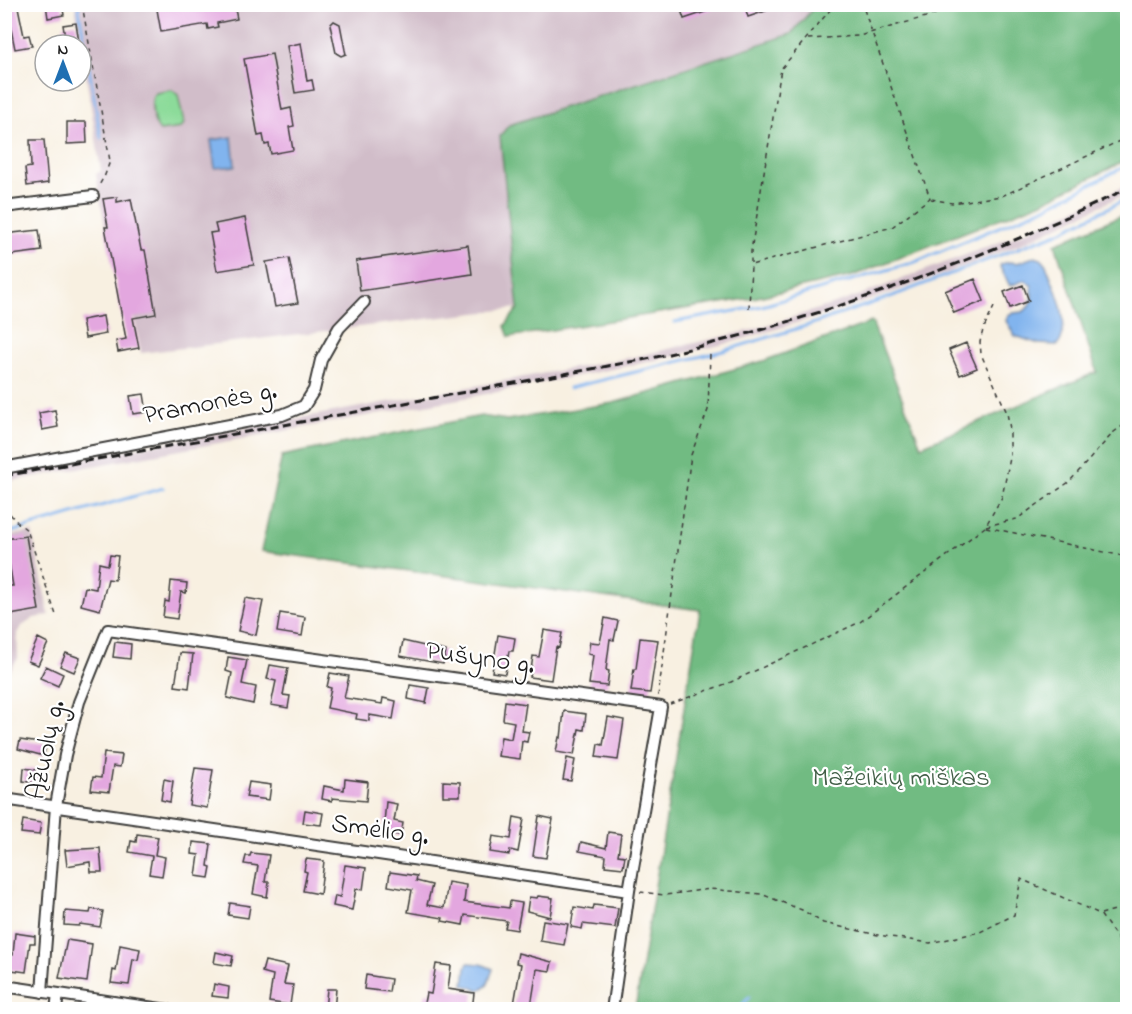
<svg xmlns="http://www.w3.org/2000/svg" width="1132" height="1014" font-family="'Indie Flower',sans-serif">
<rect width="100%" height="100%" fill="#fff"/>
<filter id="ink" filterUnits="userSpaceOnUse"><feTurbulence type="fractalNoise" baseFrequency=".0167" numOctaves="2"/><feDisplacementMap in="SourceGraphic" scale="12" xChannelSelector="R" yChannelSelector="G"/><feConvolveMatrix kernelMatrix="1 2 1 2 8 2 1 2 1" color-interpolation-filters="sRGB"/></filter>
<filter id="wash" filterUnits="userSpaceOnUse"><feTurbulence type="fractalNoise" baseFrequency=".008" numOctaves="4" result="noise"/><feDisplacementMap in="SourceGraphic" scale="24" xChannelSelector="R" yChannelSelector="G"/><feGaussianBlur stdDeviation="1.35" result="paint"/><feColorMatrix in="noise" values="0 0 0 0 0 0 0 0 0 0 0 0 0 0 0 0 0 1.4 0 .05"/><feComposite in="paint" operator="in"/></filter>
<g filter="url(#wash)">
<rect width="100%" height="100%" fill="#f8f0e1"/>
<path fill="#d1bdc9" d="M75,5H817L791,34L509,125L500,136L518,308L141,353L117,226L105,227L96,174L101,171Z
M1127,185V193L1025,242L949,272L849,307L733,342L652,361L492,393L5,482V472L633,357L751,330L847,300L1023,233Z
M32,532L49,615L34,618L22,626L17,633L18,658L10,671L5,675V536Z"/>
<path fill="#8cdb9a" stroke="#547c5b" stroke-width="1.5" d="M172,90L178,95L184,123L181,128L160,131C152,123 151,106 153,96L156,93Z"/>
<path fill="#71bb82" stroke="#466c4f" stroke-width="1.5" d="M817,4L1127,5V160L1040,203L852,276L753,298L509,337L505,326L518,308L500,136L509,125L791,34Z
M1127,213V1009H635L700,610L261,551L282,456L481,416L507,420L613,403L763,361L872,322L921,446L1097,372L1055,244Z"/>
<path fill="#81b4ee" stroke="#4e6885" stroke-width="1.5" d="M232,137L235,166L215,168L211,140Z
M1034,257L1041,259L1045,263C1054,285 1073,324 1058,345L1039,344L1015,336L1006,321L1008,315C1013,312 1017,313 1022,312C1032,308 1033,294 1032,286L1025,280L1010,286L1000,267L1001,264L1009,262L1017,263Z
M468,963L481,964L493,969L487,986L479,990L464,985L466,967Z"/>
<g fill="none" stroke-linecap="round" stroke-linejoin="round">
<path stroke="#81b4ee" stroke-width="3" d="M78,4L101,138
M675,322L762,306L915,262L1042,209L1128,165
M569,388L723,351L809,325L890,297L1058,233L1128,198
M4,534L163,488
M738,1010L749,997"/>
</g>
<g id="blocks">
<path fill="#e3a7df" d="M46,4H62L64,15L48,18Z
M156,4H234L237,19L217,23L218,27L208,29L207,24L161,32Z
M679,4H722L723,6L684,19Z
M744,4H780V6L748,17Z
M18,7L24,36L29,35L32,46L15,49L10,24L4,25V10Z
M334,21L340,24L345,50L346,54L341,56L336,53L330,25Z
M76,23L79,42L66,44L63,25Z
M301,43L307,81L312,80L314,90L295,93L287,46Z
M272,54L282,110L291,108L294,126L289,127L293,150L271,154L269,144L265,145L263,135L258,136L244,59Z
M67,122H86L87,143L67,144Z
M30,140H44L48,183L27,186L25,168L31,167Z
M117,197V202L131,199L141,250H145L156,314L133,318L139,348L118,352L116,341L126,339L105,227H108L103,199Z
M245,218L254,265L217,271L210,233L217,232L215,224Z
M39,230L42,251L4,256V234Z
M468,245L472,274L360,291L356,261Z
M289,258L298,303L275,307L266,262Z
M975,279L984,301L954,313L945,291Z
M1023,285L1029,301L1010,308L1004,292Z
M103,316L106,334L85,338L82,320Z
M966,343L977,368L960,375L949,350Z
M144,394L147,412L133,414L130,396Z
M55,410L58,427L42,430L39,413Z
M26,536L39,610L4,616V586H13L5,539Z
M110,555L118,556L115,580L108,579L100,610L81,605L85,587L96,589L99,563L108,565Z
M171,581L187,583L186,593L181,592L177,619L163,617L165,601L169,602Z
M245,598L263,601L256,635L238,631Z
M280,613L305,617L302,636L277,632Z
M605,618L618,621L614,640L610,639L606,670L609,671L607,686L589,684L593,655L588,654L590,642L600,643Z
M544,630L562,633L559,648L556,647L551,680L530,677L533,656L539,657Z
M498,635L515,638L513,651H509L505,674L492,672Z
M38,638L48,643L38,665L28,661Z
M640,638L658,640L650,693L631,691L634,669H636Z
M403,641L446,651L443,664L400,656Z
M115,642L131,644L130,659L113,657Z
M66,653L80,658L74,672L60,666Z
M180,653L193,654L189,688L175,686Z
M228,657L247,660L242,684L256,687L253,704L227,698L232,673L226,671Z
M270,665L288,668L283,695L290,696L288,708L271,705L276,681L267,679Z
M46,666L63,674L58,686L40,678Z
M330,673L349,676L344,698L382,704L383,698L396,701L393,719L369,715V721L356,719L357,714L327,708L331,688L327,687Z
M410,685L429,688L426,703L408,699Z
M505,701L526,704L522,731L529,732L527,742L522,741L520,759L498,756L501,737L511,739L514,722L503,720Z
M564,711L586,714L584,730L579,729L574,755L556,752L559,737L561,738Z
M608,717L624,720L618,760L596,757L598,744L603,745Z
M20,740L46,744L44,756L18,749Z
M104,753L122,755L120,767L113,766L109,792L91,790L93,777L101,778Z
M567,758L575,760L571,781L563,780Z
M24,768L43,771L41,784L23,781Z
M195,768L213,770L207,808L189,805Z
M164,779L173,781L170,802L161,800Z
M345,779L368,782L366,801L332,798V801L322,799L324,786L344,790Z
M443,781L460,782V796H443Z
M249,782L271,785L269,800L246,797Z
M386,802L397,804L394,821L403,823L401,835L383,833Z
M305,810L323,813L321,825L303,823Z
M539,816L553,819L546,858L533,856Z
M514,817L524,819L518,852L510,850L509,855L490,852L493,836L511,839Z
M23,820L41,823L39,835L21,833Z
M608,832L621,834L618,855L625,856L623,868L605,866L606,856L579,851L581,842L606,848Z
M137,834L158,837L155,855L165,857L162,876L149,874L152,856L129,852L131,841L136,842Z
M193,842L211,844L208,866L211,867L209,878L196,876L199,855L192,854Z
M100,848L102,872H91L90,862L67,866L65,850Z
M251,853L269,855L265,882H269L267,897L253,894L258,866L244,864L246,856H250Z
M306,859L324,861L320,894L303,891L307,872L304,871Z
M345,865L366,868L363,890L356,889L352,910L333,906L335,896L340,897Z
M390,872L417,876L416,881L432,885L427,905L444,908L448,882L466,885L464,902L509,908L510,901L522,903L517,930L505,928L507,921L465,915L463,925L442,921L443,918L408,912L412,890L388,886Z
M538,896L553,898L550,917L527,911L529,897L537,898Z
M230,903L250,906L248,918L228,915Z
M594,905L618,908L615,928L583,924L582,929L571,927L574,907L593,910Z
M91,909L103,911L100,927L80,924L79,926L64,925L65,911L90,913Z
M543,920L568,924L564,945L540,941Z
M15,933L35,936V943H30L26,972L4,969V954L13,955Z
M67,940L92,944L87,982L59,978Z
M120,945L140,949L138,960L133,959L129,985L111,983L113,970L116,971Z
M216,952L233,956L231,966L214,963Z
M518,953L552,962L550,971L537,969L531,1006H527L526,1010H513L521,964L516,963Z
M265,961L288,966L284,984L293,985L290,1005L269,1002L273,975L262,972Z
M436,964L451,966L448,989L474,993L472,1010L423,1008L426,993L431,994Z
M366,975L391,979L389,992L364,989Z
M214,984L229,987L228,998L212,996Z
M327,989H336L334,1010H325Z"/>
</g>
</g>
<g filter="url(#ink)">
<use href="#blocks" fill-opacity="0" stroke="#3d3c3a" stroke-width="1.5"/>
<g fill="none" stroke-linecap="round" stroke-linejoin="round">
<defs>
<path id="street" d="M4,207L93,196
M4,468L282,415L304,406L314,390L321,360L339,328L364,302
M4,799L629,891L612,1010
M4,986L168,1010
M42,992L56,806L65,755L79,702L108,630L661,707L629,891
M56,1010L58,994"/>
</defs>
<use href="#street" stroke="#3d3c3a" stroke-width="14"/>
<path stroke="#3d3c3a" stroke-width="1.5" stroke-dasharray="4.5 4.5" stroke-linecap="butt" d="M82,4L110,161L105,175L98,187
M808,39L859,36L971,4
M931,199L952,203L1002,196L1128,137
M751,263V251L781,69L835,4
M749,308L751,265L892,227L930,198L862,4
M4,507L17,522L27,530L56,615
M986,526L1017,519L1069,482L1114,432L1128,422
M986,527L1128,557
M658,696L691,455L708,410L710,354
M670,704L731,682L860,622L985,527L1002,497L1010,458V429L1007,413L981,354L980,342L983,330L994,307
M640,892L665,895L710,889L761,894L802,910L823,923L878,935L930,943L980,932L1014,915L1021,879L1100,914L1128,953
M1101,914L1128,906"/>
<use href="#street" stroke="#fff" stroke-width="10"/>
<path stroke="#1c1c1c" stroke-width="3" stroke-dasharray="9 4.5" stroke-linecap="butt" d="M4,476L652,358C816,320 976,263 1128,188"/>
</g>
</g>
<g text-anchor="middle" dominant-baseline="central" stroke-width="4.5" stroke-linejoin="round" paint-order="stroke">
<g font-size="27" fill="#1c1c1c" stroke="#fff">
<text transform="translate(210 404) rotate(-11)">Pramonės g.</text>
<text transform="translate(480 659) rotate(8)">Pušyno g.</text>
<text transform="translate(47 750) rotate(-78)">Ąžuolų g.</text>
<text transform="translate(380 831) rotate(8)">Smėlio g.</text>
</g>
<g font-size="27" fill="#435f48" stroke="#fff">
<text x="901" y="778">Mažeikių miškas</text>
</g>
</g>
<rect width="1132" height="1014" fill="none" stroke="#fff" stroke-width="24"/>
<g transform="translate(63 63)"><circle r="28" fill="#ffffff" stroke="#a4a4a4" stroke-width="1.5"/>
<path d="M0-4.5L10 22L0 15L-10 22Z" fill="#1f6fb2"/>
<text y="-9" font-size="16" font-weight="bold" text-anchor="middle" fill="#1c1c1c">N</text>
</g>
</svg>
